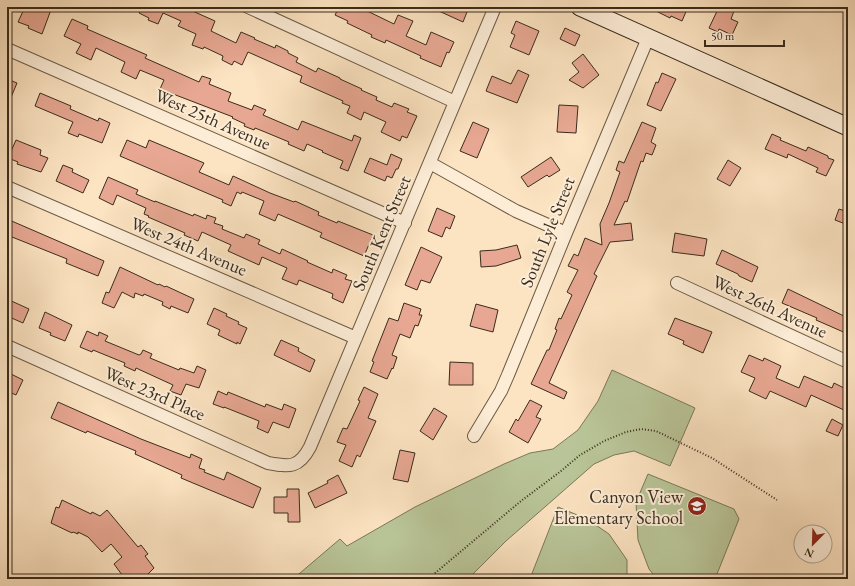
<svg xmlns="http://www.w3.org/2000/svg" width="855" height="586" font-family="'EB Garamond',serif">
<rect width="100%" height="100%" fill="#fce3c1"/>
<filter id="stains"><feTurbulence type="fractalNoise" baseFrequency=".005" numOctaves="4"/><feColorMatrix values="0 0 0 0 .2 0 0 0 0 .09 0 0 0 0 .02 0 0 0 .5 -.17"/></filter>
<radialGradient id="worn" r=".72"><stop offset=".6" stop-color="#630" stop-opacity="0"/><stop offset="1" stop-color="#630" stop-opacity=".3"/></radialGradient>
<path fill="#b9c598" stroke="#7a785a" d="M612,370L695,408L670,466L634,451L614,455L594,464L506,541L468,579H293L340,539L347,546L415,507L504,464L530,453L553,449L578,430L598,401Z
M648,474L734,509L739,519L715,579H657L649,569L638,540L636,502Z
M558,507L587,519L609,534L627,560V579H532L531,576Z"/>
<path fill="#e7a792" stroke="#3a2c1c" d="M25,7H52L42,34L28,28L29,26L18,22Z
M142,7H189L188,9L215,21L211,31L236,43L241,32L255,38L254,39L275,48L276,45L288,51V53L298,58L296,62L316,72L318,68L340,78V79L362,89L361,90L377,97L376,100L392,107L394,103L409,109L407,112L417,116L407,138L402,136L400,141L381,132L386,122L364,112L361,120L347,113L350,106L342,103L343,101L300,82L302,76L248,52L242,65L234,61L232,65L222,60L223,56L204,47L203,49L192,45L196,34L178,26L181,21L163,13L158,24L148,20L149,18L139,13Z
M339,7H359L394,24L398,15L413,21L406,36L426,45L431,32L454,42L449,53L447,52L441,67L420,58L421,56L386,40L385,43L371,37L372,35L347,23L348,21L335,15Z
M430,7H469L463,22Z
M648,7H688L682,21L671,16L670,18Z
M719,7H733L732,10L734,11L731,19L738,22L732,35L719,29L718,32L709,28Z
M72,19L88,26L87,29L147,55L145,58L199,82L202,76L211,79L209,84L231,93L228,101L252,110L254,105L266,110L263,115L298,130L302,121L352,141L354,135L361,138L348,171L340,168L343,161L322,152L323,151L307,144L304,151L288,144L289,142L265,132L255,128L254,130L244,126L245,124L232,118L233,117L160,89L164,80L140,70L136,79L121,72L125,62L96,48L91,60L76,53L81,44L64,36Z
M516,21L539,31L529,55L510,47L515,35L511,33Z
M565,28L580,35L575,46L560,39Z
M583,54L599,75L583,88L569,80L579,72L572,63Z
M518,70L529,75L517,103L486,91L492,76L511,84Z
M662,73L676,79L661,111L647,105L656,82L658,83Z
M7,79L17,83L7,107Z
M40,93L71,106L70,109L98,121L99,118L110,123L102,143L79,134L78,137L68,133L73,122L35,106Z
M559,105L578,106L576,133L557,132Z
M473,122L489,129L477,158L460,151Z
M642,122L656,128L651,142L656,145L652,155L646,153L643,162L641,161L627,202L625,201L614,225L631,223L633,240L610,242L594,274L597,276L549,383L567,392L564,399L531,384L547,350H549L557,330L555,329L559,318L561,319L572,295L567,292L578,270L568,266L574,254L578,256L585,238L602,245L600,224L609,203L620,172L616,170L619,161L624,163Z
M772,134L781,138L780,140L806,151L808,147L828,156V158L834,160L826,176L816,172L818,168L788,154L787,158L765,149Z
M16,140L41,150L40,155L48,158L41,172L17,164L18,162L8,158Z
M127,140L146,148L149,140L204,163L199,172L229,185L233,176L270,193L294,202L295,201L319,212L318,215L337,223L338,221L373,235L364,256L320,237L322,233L278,214L275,221L259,214L264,201L242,192L241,194L237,192L231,206L222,202L223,200L120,156Z
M391,154L402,159L398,169H396L392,178L387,176L385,181L364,172L370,158L387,165Z
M551,157L560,170L549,177L547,175L528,187L521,177Z
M728,160L741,168L730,186L717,179Z
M63,165L73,169L72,172L89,180L83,193L56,181Z
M108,177L138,190L136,194L155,202V201L193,216L194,214L206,219L207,215L216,218L214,223L223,226L222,229L244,238L246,234L260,240L258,244L280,254L282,249L308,261L307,262L332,273L333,269L347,275L345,279L352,281L343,303L332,298L333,294L299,280L297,285L282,279L287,268L262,257L259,265L228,251L231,245L202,232L198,241L184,235L185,233L148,217L149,216L144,214L146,208L117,195L113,205L99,198Z
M437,208L455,216L450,229L446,227L442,237L428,231Z
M839,209L848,212V225L835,220Z
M7,219L104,261L98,276L66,263L67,259L7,235Z
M675,233L707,239L704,256L672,252Z
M517,245L521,258L496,266L481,267L480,251L496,250Z
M421,247L442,257L430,283L421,280L417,290L405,285Z
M722,250L758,267L752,282L739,276L738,274L716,264Z
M120,267L158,285L159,284L165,287L166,286L194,299L188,313L171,306L170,309L162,305L163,302L144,294L143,296L135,293L134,298L122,292L114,308L102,303L106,292L109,293Z
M788,289L848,318V334L816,320L817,318L782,303Z
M7,299L29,309L23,323L7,316Z
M404,303L421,309L419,315H422L418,326L415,325L410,338L400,334L392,355L397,357L393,369L392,368L387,379L370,372L374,362L372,361L389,318L398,321Z
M476,304L498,310L493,332L470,326Z
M214,308L227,314L226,316L239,322L238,324L247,328L240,344L237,342V344L218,335L220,330L207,324Z
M45,312L72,325L65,341L50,335L51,333L39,328Z
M675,318L712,332L703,353L683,344L684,341L668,334Z
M87,331L98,336L99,332L108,336L105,341L139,355L141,354L143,350L152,354L150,358L179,370L180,368L194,373L197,366L206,370L199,388L186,384L181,395L170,391L173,385L136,368L135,371L124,366L125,363L93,350L92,352L80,347Z
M281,340L299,348L298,351L315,360L310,372L274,355Z
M749,355L763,361L764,358L781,366L776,378L799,388L804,376L832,388L834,383L848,390V400L844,410L811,395L806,407L770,391L766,399L749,391L755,378L741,372Z
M450,362L473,363V385H449Z
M7,372L23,380L16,395L7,391Z
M364,387L378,394L368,418L376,421L360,457L357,455L352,467L339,461L346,445L337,442L343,428L347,429L360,401L358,400Z
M218,391L227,395L228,392L265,407L266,404L282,410L284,404L296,409L289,428L273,422L268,433L257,428L259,421L224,407V408L213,404Z
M530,400L542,406L536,417L541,419L528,443L509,432L516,419L518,421Z
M58,402L141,439L190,458L191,454L202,459L199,468L205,470L204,472L224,480L227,472L261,488L253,508L181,478L182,475L135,454L136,451L87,431L86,433L51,418Z
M434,408L447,416L433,440L420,431Z
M832,419L843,425L838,436L826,431Z
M400,450L415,453L408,482L393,479Z
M338,475L347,493L315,508L308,493L328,483L327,481Z
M287,489H299L300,522H288V513H274V497H287Z
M62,500L91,514L92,512L100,516L107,510L138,547L141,545L148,554L145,556L154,568L143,579H125L114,564L122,557L111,544L102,552L88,537L78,532V534L73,532L72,533L51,523L56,507L59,508Z"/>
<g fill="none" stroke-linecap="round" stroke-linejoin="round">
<defs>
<path id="street" d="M248,7L455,102
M7,49L405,223
M430,163L516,211L566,233
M7,187L356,338
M677,283L848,362
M7,346L268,463C290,467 299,468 310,447L495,7
M474,436L501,391L508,375L566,233L648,38"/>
<path id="secondary" d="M580,7L848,127"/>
</defs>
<use href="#street" stroke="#6a5a45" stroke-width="14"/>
<use href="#secondary" stroke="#3a2c1c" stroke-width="19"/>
<path stroke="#3a2c1c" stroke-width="2" stroke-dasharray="1 2" stroke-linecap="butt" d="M428,579L521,501L561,471L580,455L604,441L626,432L641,429L656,431L712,458L777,500"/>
<use href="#street" stroke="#fdedd7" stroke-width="12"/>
<use href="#secondary" stroke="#fdedd7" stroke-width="17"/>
</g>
<defs>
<symbol id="school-disc" viewBox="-11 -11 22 22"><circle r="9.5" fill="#8f2418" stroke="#fdedd7"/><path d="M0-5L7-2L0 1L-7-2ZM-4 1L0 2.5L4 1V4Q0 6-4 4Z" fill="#fff"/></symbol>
</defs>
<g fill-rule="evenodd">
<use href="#school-disc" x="686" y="495" width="22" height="22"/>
</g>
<g text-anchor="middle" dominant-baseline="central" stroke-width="4" stroke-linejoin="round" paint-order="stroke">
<g font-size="18" fill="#3a2c1c" stroke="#fdedd7">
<text transform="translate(213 119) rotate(24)">West 25th Avenue</text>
<text transform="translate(547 232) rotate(-68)">South Lyle Street</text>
<text transform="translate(381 233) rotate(-67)">South Kent Street</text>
<text transform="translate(189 246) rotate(23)">West 24th Avenue</text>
<text transform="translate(770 306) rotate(25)">West 26th Avenue</text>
<text transform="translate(155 393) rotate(24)">West 23rd Place</text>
</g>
<g font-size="18" fill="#3a2c1c" stroke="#fdedd7" text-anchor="end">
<text x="683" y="496">Canyon View<tspan x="683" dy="21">Elementary School</tspan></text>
</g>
</g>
<rect width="855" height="586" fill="none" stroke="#fce3c1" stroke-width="24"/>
<rect x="8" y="8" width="839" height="570" fill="none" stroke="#3a2c1c" stroke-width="2"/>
<rect x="12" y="12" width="831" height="562" fill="none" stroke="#3a2c1c"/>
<g transform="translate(813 544) rotate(203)"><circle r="19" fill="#fdedd7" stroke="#afa08c"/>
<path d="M0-3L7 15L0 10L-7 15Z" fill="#8f2418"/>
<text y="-6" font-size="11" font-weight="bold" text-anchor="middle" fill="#3a2c1c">N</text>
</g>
<path d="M705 40v6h79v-6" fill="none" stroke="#3a2c1c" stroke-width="2"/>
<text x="711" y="40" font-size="12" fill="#3a2c1c" stroke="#fdedd7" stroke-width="3" paint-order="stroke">50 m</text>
<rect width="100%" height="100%" filter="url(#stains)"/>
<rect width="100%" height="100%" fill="url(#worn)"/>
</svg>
